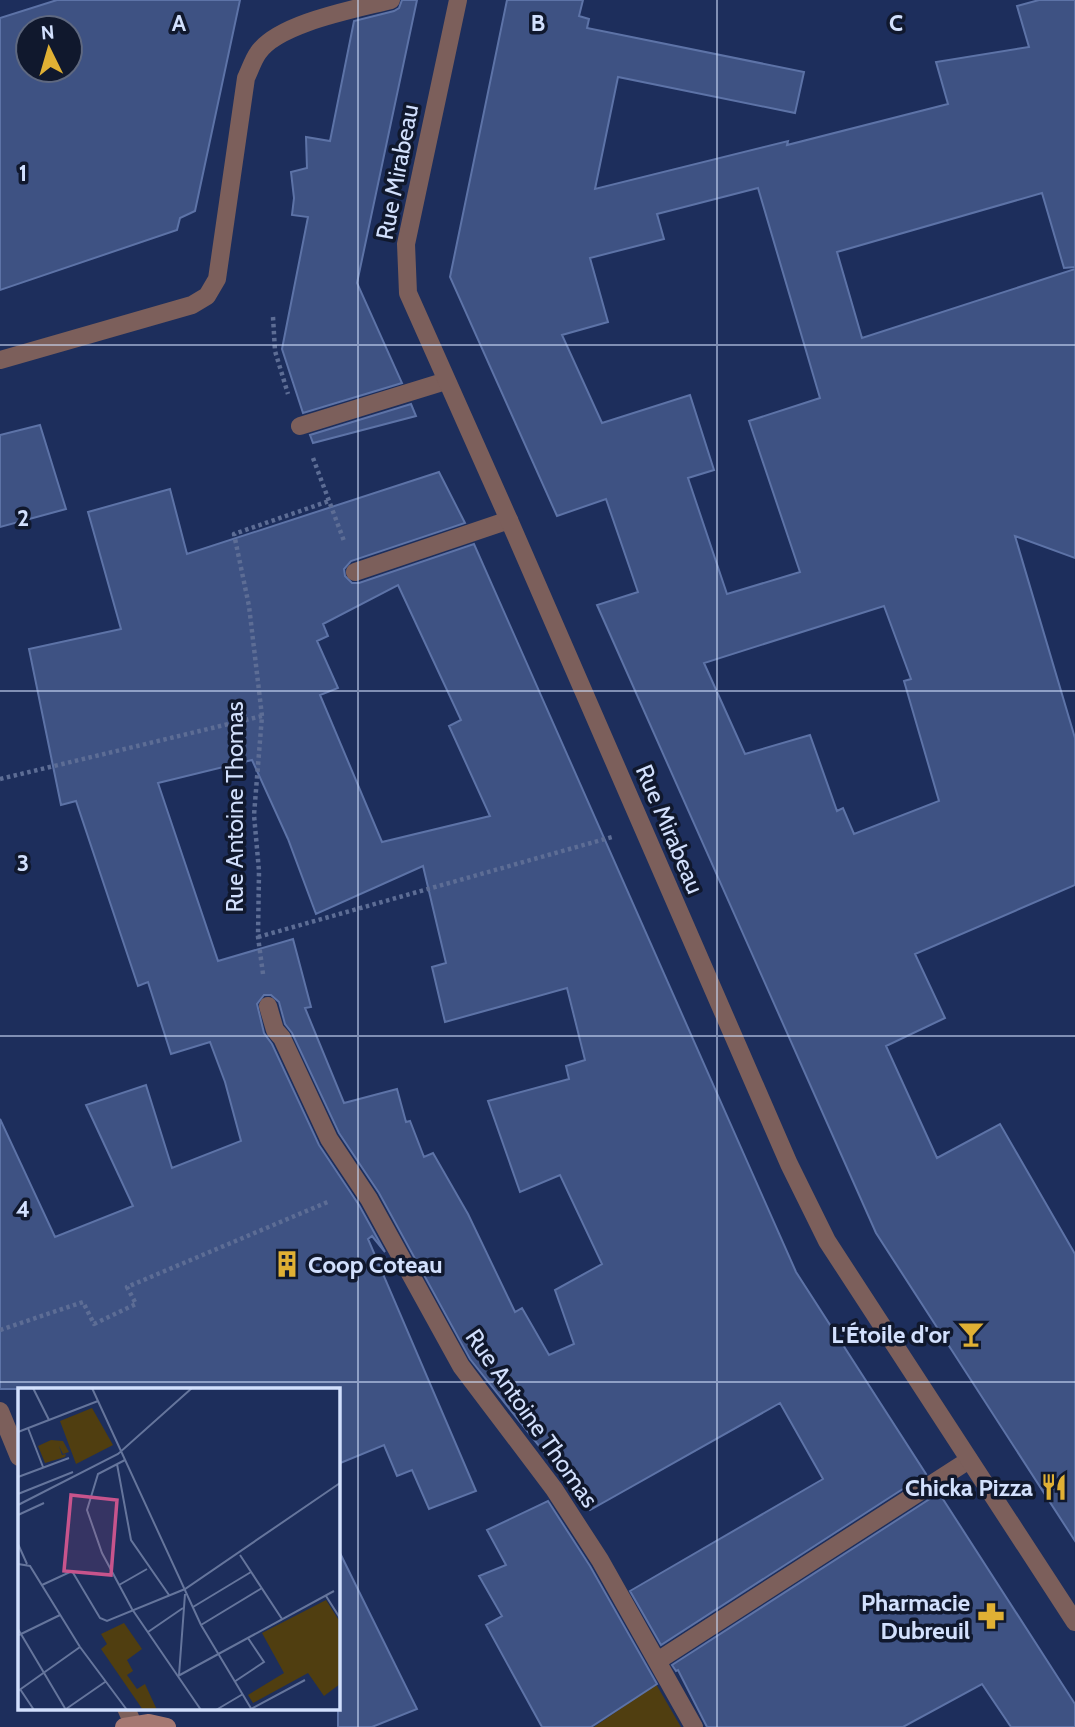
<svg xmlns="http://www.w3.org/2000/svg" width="1075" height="1727" font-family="Cabin,sans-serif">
<rect width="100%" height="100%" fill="#1d2e5c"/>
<path fill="#503e10" d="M656,1684L681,1727H594Z"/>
<path fill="#3e5283" stroke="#5d73a7" stroke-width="2" fill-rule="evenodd" d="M57,0H240L195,211L180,218L177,230L0,290V18ZM28,28H70V70H28Z
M402,0H417L357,283L402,383L303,413L282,349L308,217L292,215L294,198L291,172L307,168L306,137L330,141L354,21L394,11L399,8Z
M507,0H583L579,16L589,19L587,28L804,72L795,113L618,77L595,189L788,141L787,145L948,104L936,62L1029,47L1017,6L1039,0H1075V267L1064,268L1042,193L837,252L862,338L1075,269V558L1015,536L1075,738V885L915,954L945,1018L886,1046L937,1158L1000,1124L1075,1254V1541L876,1233L597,605L638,592L606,499L557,516L450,277ZM758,188L820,398L749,421L800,572L727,594L688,478L714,470L690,395L602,423L562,335L608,322L590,258L664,239L657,214ZM884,606L911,679L904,681L939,801L854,834L843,808L837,811L810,735L745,754L704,663Z
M411,404L416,416L313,443L310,435Z
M40,425L66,509L0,527V435Z
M439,472L465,523L351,561L344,569L345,576L352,583H359L474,544L796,1272L926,1474L661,1645L630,1591L823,1479L780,1403L590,1510L470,1359L379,1193L339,1133L292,1033L285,1024L279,1002L271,995H264L257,1004L264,1033L272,1044L319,1145L359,1205L385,1252L372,1236L368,1239L476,1491L429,1509L412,1470L397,1476L384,1445L338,1464V1389H0V1119L55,1237L133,1206L86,1105L146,1085L172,1168L241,1141L225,1082L210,1042L171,1054L148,982L138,986L76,801L61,805L29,649L121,629L88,512L170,489L187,554ZM398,585L461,720L449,726L490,816L382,842L320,695L338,688L317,641L328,636L323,624ZM252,760L288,839L316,914L423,866L446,963L432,967L445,1022L567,988L585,1060L566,1066L569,1079L488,1101L520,1192L560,1175L602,1264L555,1290L574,1344L549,1355L522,1308L515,1312L468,1214L433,1153L424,1157L410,1121L406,1122L397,1089L344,1103L305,1008L311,1007L293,939L218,961L158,783Z
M939,1493L1075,1704V1727H1011L982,1684L903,1727H707L678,1670L676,1671L672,1665Z
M548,1501L590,1566L657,1684L591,1727H542L486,1625L502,1616L479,1576L506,1565L487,1530Z
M338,1549L417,1709L372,1727H338Z"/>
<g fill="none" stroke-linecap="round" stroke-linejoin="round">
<path stroke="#5d6d95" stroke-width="4.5" stroke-dasharray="3.5 3.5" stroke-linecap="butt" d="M273,317L275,351L288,394
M313,458L344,541
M0,779L262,716
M258,937L612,837
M263,974L258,937L259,871L254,815L262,716L249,606L234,534L329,501
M0,1330L83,1302L94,1324L136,1304L127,1287L330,1201"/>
<path stroke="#7c5f5b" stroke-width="18" d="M0,360L192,305L207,296L217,279L246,78C250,70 253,60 258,53C278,23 356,9 391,0
M300,426L446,381
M355,572L509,520
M268,1006L275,1030L282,1038L329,1139L369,1199L461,1366L554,1489L600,1560L694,1727
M0,1411L19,1457
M659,1660L969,1460
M126,1708L133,1724"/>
<path stroke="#7c5f5b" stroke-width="18" d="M458,0L406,244L408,293L509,520L789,1164L827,1241L1075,1622"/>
<path stroke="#a57872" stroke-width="18" d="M124,1727L149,1723L167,1727"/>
</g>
<path fill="none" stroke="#d2e0fd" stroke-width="2" stroke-opacity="0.55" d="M358,0V1727M717,0V1727M0,345H1075M0,691H1075M0,1036H1075M0,1382H1075"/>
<defs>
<symbol id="building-bare" viewBox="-9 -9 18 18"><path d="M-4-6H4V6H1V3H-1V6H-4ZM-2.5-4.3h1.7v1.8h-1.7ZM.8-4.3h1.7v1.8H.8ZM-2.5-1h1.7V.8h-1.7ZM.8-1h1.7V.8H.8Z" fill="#e0b034" stroke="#10182d" stroke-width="2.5" paint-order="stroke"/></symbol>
<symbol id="bar-bare" viewBox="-9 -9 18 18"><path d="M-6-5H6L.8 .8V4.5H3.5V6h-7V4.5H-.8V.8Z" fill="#e0b034" stroke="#10182d" stroke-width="2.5" paint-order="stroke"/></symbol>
<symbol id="restaurant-bare" viewBox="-9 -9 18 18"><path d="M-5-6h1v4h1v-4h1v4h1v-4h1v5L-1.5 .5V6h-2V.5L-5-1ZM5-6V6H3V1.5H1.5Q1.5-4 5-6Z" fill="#e0b034" stroke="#10182d" stroke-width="2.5" paint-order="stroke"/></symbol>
<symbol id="pharmacy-bare" viewBox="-9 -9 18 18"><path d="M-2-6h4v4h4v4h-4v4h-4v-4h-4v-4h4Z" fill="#e0b034" stroke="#10182d" stroke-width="2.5" paint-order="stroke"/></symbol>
</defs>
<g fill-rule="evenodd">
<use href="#building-bare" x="268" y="1245" width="38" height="38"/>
<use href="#bar-bare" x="952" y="1315" width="38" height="38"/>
<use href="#restaurant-bare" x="1035" y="1468" width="38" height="38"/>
<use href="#pharmacy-bare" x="972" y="1597" width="38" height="38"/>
</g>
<g text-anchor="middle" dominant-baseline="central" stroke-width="7" stroke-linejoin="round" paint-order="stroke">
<g font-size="24" fill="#d2e0fd" stroke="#10182d">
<text transform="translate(397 172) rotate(-79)">Rue Mirabeau</text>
<text transform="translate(234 807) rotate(-90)">Rue Antoine Thomas</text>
<text transform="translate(670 829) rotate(67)">Rue Mirabeau</text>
<text transform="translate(532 1418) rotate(55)">Rue Antoine Thomas</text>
</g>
<g font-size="24" font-weight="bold" fill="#d2e0fd" stroke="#10182d" text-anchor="end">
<text x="308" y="1264" text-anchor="start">Coop Coteau</text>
<text x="950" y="1334">L'Étoile d'or</text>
<text x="1033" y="1487">Chicka Pizza</text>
<text x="970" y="1602">Pharmacie<tspan x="970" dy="28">Dubreuil</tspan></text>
</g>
</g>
<g transform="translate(18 1388)">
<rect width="322" height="322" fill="#1d2e5c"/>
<path d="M74,20L95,57L58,76L42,33ZM33,52L45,53L51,64L45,66L41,58L44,67L48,66L47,69L27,75L20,58ZM308,212L322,234V296L306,308L290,285L235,315L230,307L266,285L244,245ZM106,235L124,261L109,272L115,283L109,287L119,301L127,296L139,322H125L83,261L89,256L83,246Z" fill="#503e10"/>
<path fill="none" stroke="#65759c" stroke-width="2" d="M15,0L31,32M74,0L183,237L234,322M10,40L25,79M0,44L80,13M107,72L80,86L69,122L84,165L114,221L183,322M99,76L113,152L151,207M0,89L51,70M0,106L55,84M0,117L100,66L174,0M0,127L26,115M0,156L9,176M222,167L264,231M0,176L12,178L62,259L109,322M24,197L54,183L82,230L89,233L167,201L322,95M101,197L129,181M308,208L322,230M175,219L233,184M183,237L244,200M0,241L48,322M130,244L165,220M1,247L42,227M161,287L167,206M160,288L316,203M216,294L246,274L230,250M2,301L16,322M0,303L62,259M48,321L87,294M233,321L287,292M198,322L225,306"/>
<path fill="#c7548c" fill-opacity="0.15" stroke="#c7548c" stroke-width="3.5" d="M53,107L99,112L93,187L46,183Z"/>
<rect width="322" height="322" fill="none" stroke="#d2e0fd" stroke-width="3.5"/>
</g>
<g font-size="23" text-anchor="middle" font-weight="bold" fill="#d2e0fd" stroke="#10182d" stroke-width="7" stroke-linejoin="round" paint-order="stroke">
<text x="179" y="31">A</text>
<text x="538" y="31">B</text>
<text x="896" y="31">C</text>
<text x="23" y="181">1</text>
<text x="23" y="526">2</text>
<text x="23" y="871">3</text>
<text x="23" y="1217">4</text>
</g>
<g transform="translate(49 49) rotate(355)"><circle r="33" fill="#10182d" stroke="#5e6880" stroke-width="2"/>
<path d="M0-5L12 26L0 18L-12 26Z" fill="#e0b034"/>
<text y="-10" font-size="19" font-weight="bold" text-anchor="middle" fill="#d2e0fd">N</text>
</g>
</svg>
